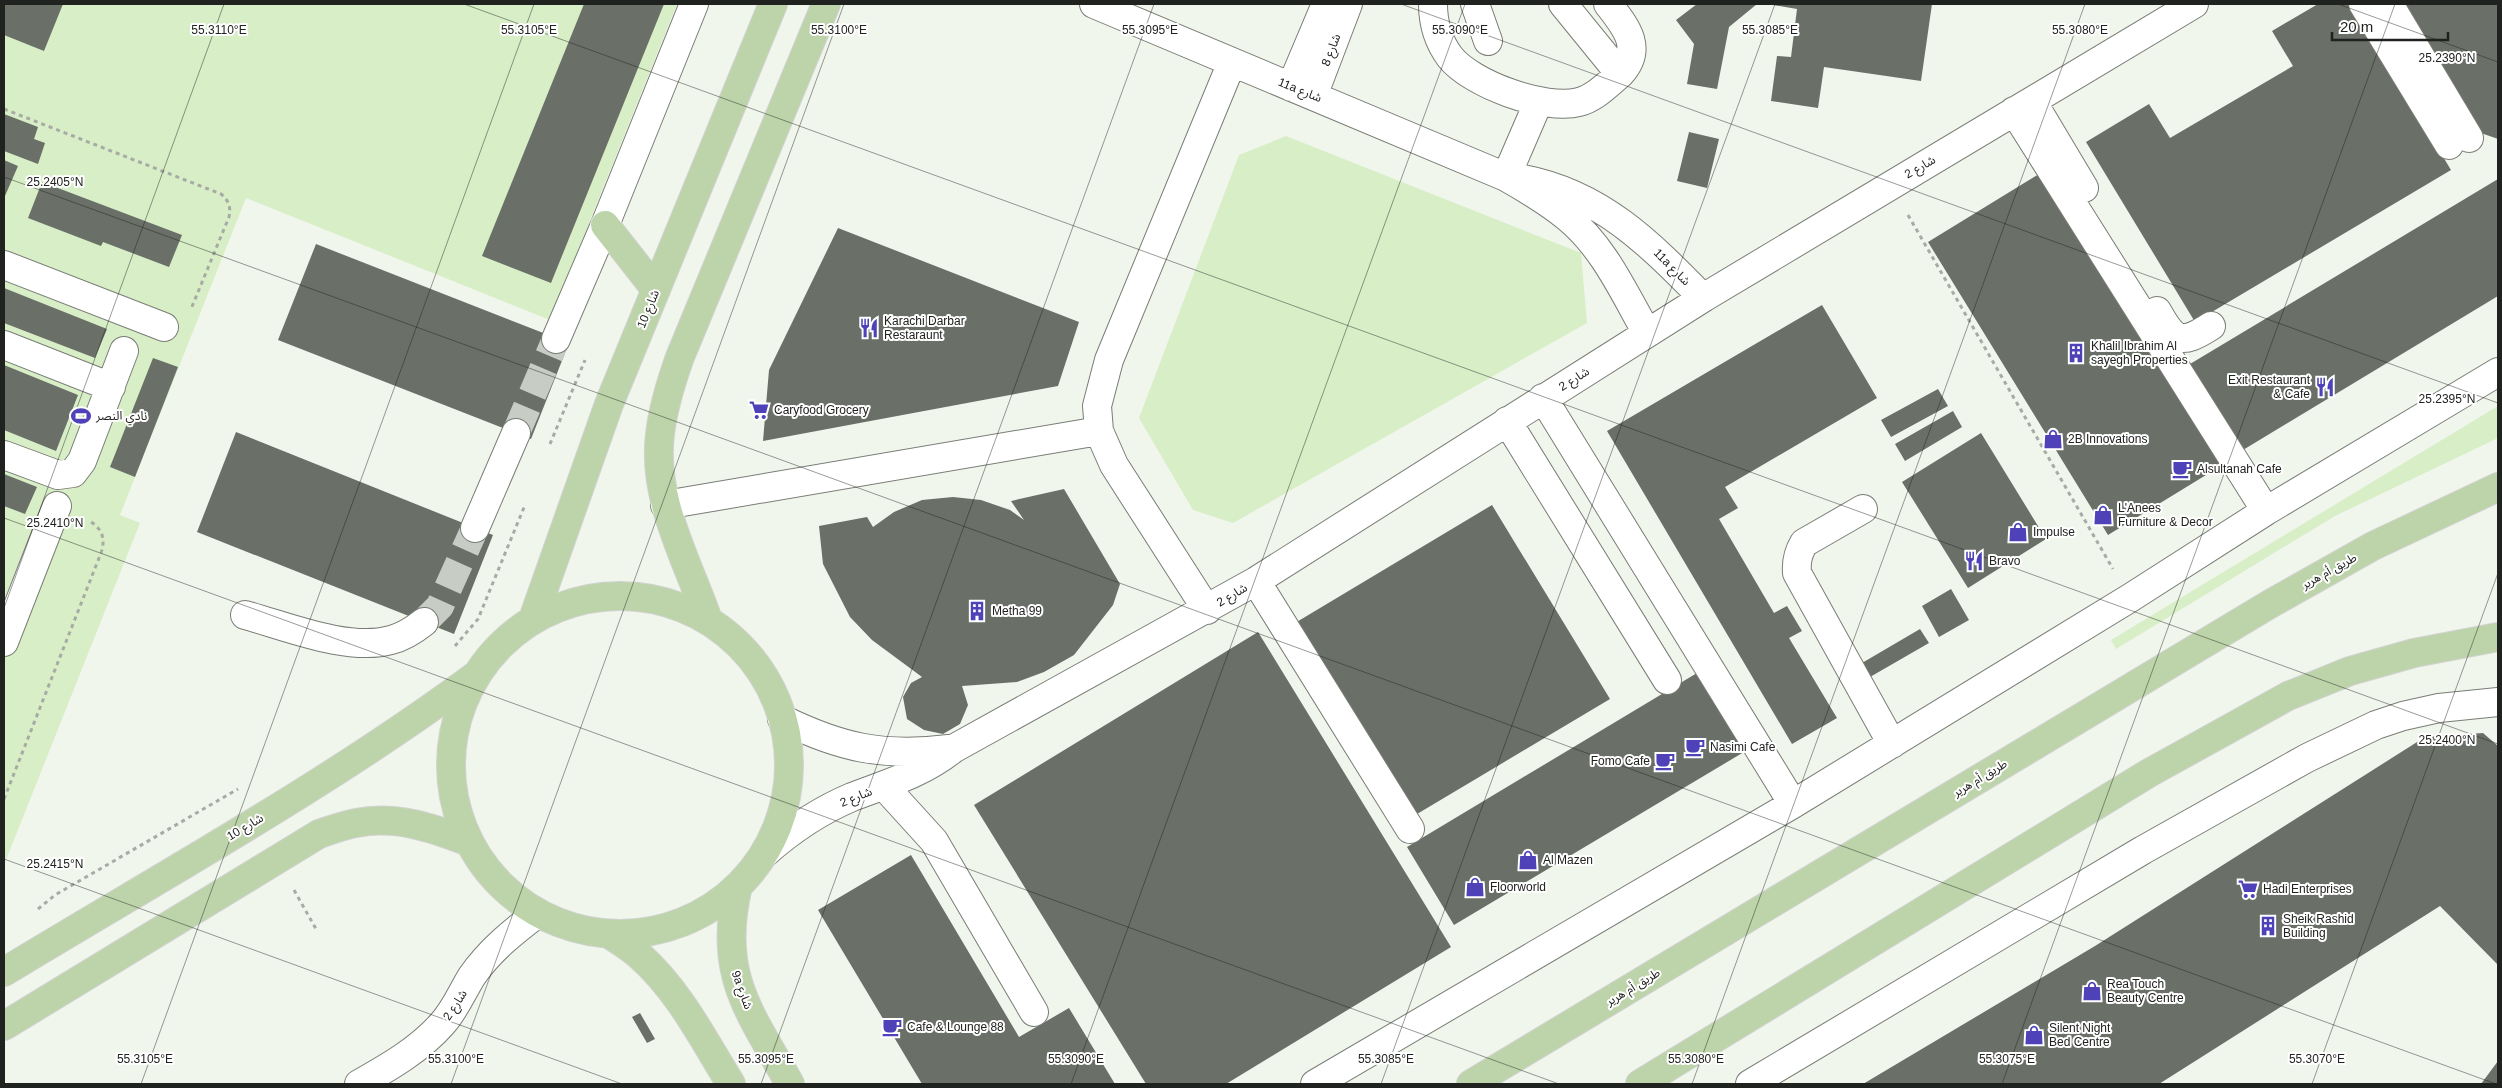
<svg xmlns="http://www.w3.org/2000/svg" width="2502" height="1088" font-family="Arial,'Noto Sans Arabic',sans-serif">
<rect width="100%" height="100%" fill="#f1f6ed"/>
<path fill="#d7eec7" d="M4,4H677L550,320L246,198L120,515L140,523L4,865Z
M1286,136L1581,253L1587,323L1233,523L1193,510L1139,418L1239,155Z
M2498,406V438L2335,516L2116,649L2111,640Z"/>
<path fill="#6a6f67" d="M4,4H63L44,51L4,35Z
M584,4H664L551,283L482,256Z
M1697,4H1757L1729,27L1717,89L1687,84L1694,44L1676,20Z
M1767,4H1932L1921,81L1824,67L1818,108L1771,101L1777,56L1791,57L1797,9Z
M2318,4H2351L2451,170L2195,322L2086,142L2149,104L2170,138L2293,66L2272,31Z
M2406,4H2498V139L2481,133Z
M4,114L38,127L34,139L45,143L38,164L4,151Z
M1689,132L1719,139L1707,188L1677,181Z
M4,160L18,166L5,196L4,195Z
M2044,171L2224,464L2108,535L1928,242Z
M2498,179V296L2238,453L2185,367Z
M42,182L182,235L169,267L103,242L101,246L28,218Z
M838,228L1079,322L1058,386L763,441L769,370Z
M316,244L569,343L531,439L278,340Z
M4,288L107,329L95,358L4,323Z
M1822,305L1877,398L1725,487L1738,508L1719,519L1774,613L1787,606L1802,631L1789,638L1837,718L1792,744L1607,431Z
M153,358L178,367L135,477L110,467Z
M4,365L78,395L56,451L4,430Z
M1938,389L1948,406L1891,437L1881,420Z
M1953,411L1962,427L1905,461L1895,444Z
M236,432L493,535L454,634L197,532Z
M1981,433L2046,539L1968,588L1902,482Z
M4,474L37,487L25,514L4,506Z
M1064,489L1120,584L1113,605L1074,655L1044,672L1017,682L962,686L968,705L960,724L943,734L924,730L907,719L903,697L911,683L922,677L872,640L850,617L823,564L819,526L867,517L873,527L894,512L922,500L953,497L981,500L1010,510L1024,520L1011,501Z
M1492,505L1610,699L1407,820L1290,626Z
M1951,589L1969,620L1939,637L1922,606Z
M1920,629L1929,643L1870,677L1862,663Z
M1258,632L1451,947L1226,1084H1146L974,805Z
M1707,667L1754,746L1454,925L1407,847Z
M2483,733L2498,746V965L2440,906L2159,1084H1863L2095,946L2425,737Z
M911,855L1019,1037L1069,1008L1115,1084H922L818,910Z
M640,1013L655,1039L647,1043L632,1017Z
M2498,1061V1084H2481Z"/>
<g fill="none" stroke-linecap="round" stroke-linejoin="round">
<path stroke="#c7ccc4" stroke-width="28" stroke-dasharray="28 14" stroke-linecap="butt" d="M516,433L556,339
M424,622L440,606L475,528"/>
<defs>
<path id="minor" d="M1094,4L1506,177C1527,189 1549,202 1567,217C1604,247 1624,293 1647,333
M1433,4C1433,23 1438,41 1450,57C1471,84 1545,111 1579,102C1595,98 1608,84 1620,74L1563,4
M1475,4L1488,41
M1608,4C1626,27 1644,48 1620,74
M2363,4L2449,145
M2389,4L2469,138
M1291,87L1326,4
M1313,96L1348,4
M2032,101L2084,188
M2014,111L2266,511
M1506,177L1538,103
M1523,179C1601,194 1649,243 1703,298
M4,265L164,327
M2157,311C2174,341 2180,346 2211,326
M556,339L605,225L694,4
M4,345L111,387
M1543,398L1793,804
M1507,421L1667,680
M4,455L58,475L73,473L82,461L124,351
M665,505L1099,431
M1863,509L1804,543C1798,553 1796,561 1797,573L1892,744
M475,528L516,433
M1256,581L1410,829
M1207,610L1114,465L1099,431L1097,406L1109,360L1232,62
M245,615C286,626 348,652 391,640C403,637 414,630 424,622
M4,642L57,506
M782,719C841,748 883,757 949,749
M884,786L934,841L1034,1012
M765,853C791,830 819,811 852,797C888,783 922,774 953,749L1256,581L1703,298L2194,4
M359,1084C389,1067 419,1050 442,1024C455,1010 462,992 472,976C490,950 514,931 538,913
M1315,1084L1793,804L2130,598L2266,511L2498,372
M1750,1084L2143,850L2307,758L2376,725L2403,716L2439,708L2498,702"/>
<path id="major" d="M605,225L656,290
M451 765a169 169 0 1 1 338 0a169 169 0 1 1-338 0Z
M707,617C686,558 652,498 660,434C663,408 671,382 680,357L826,4
M533,619L609,404L773,4
M738,886C717,974 749,1011 790,1084
M609,934C620,941 631,948 640,956C680,992 703,1039 731,1084
M4,972C162,876 326,786 475,676
M4,1026L319,834C331,830 344,825 356,823C396,815 433,828 469,842
M1471,1084L2270,604L2373,546L2498,487
M1640,1084L2149,773L2288,696L2350,671L2414,653L2498,637"/>
</defs>
<use href="#minor" stroke="#797d76" stroke-width="30"/>
<use href="#major" stroke="#d2d3d2" stroke-width="30"/>
<path stroke="#a7aba4" stroke-width="3" stroke-dasharray="4 4" stroke-linecap="butt" d="M4,109L221,194C229,201 231,207 229,217L191,309
M1908,215L2113,569
M550,444L585,360
M455,646L478,619L525,505
M4,799L101,553C106,538 102,528 88,520
M294,890L316,929
M38,909L55,895L238,789"/>
<use href="#minor" stroke="#fff" stroke-width="28"/>
<use href="#major" stroke="#bdd4aa" stroke-width="28"/>
</g>
<path fill="none" stroke="#20221f" stroke-width="1" stroke-opacity="0.45" d="M464,4L2498,744M1401,4L2498,403M2338,4L2498,62M4,177L2496,1084M4,518L1559,1084M4,608L224,4M4,859L622,1084M141,1084L534,4M451,1084L844,4M761,1084L1154,4M1071,1084L1465,4M1381,1084L1775,4M1692,1084L2085,4M2002,1084L2395,4M2312,1084L2498,573"/>
<defs>
<symbol id="restaurant-bare" viewBox="-9 -9 18 18"><path d="M-5-6h1v4h1v-4h1v4h1v-4h1v5L-1.5 .5V6h-2V.5L-5-1ZM5-6V6H3V1.5H1.5Q1.5-4 5-6Z" fill="#4f42b9" stroke="#fff" stroke-width="2.5" paint-order="stroke"/></symbol>
<symbol id="building-bare" viewBox="-9 -9 18 18"><path d="M-4-6H4V6H1V3H-1V6H-4ZM-2.5-4.3h1.7v1.8h-1.7ZM.8-4.3h1.7v1.8H.8ZM-2.5-1h1.7V.8h-1.7ZM.8-1h1.7V.8H.8Z" fill="#4f42b9" stroke="#fff" stroke-width="2.5" paint-order="stroke"/></symbol>
<symbol id="supermarket-bare" viewBox="-9 -9 18 18"><path d="M-6-5.5h2.5l.6 2H6L4.5 2H-2.5L-4.4-4H-6ZM-1.5 3.2a1.3 1.3 0 1 0 .1 0ZM3 3.2a1.3 1.3 0 1 0 .1 0Z" fill="#4f42b9" stroke="#fff" stroke-width="2.5" paint-order="stroke"/></symbol>
<symbol id="stadium-bare" viewBox="-9 -9 18 18"><path d="M0-5a6.5 5 0 1 0 0 10a6.5 5 0 1 0 0-10ZM-3.5-1.8h7v3.6h-7Z" fill="#4f42b9" stroke="#fff" stroke-width="2.5" paint-order="stroke"/></symbol>
<symbol id="shop-bare" viewBox="-9 -9 18 18"><path d="M-5-2.5h2.3a2.7 3.5 0 0 1 5.4 0H5L5.5 6h-11ZM-1.5-2.5h3a1.5 2.3 0 0 0-3 0Z" fill="#4f42b9" stroke="#fff" stroke-width="2.5" paint-order="stroke"/></symbol>
<symbol id="cafe-bare" viewBox="-9 -9 18 18"><path d="M-5.5-4.5H6V0H3Q3 3.5 0 3.5H-2.5Q-5.5 3.5-5.5 0ZM3-3.2v2h1.7v-2ZM-6 4.5H4V6H-6Z" fill="#4f42b9" stroke="#fff" stroke-width="2.5" paint-order="stroke"/></symbol>
</defs>
<g fill-rule="evenodd">
<use href="#restaurant-bare" x="855" y="314" width="28" height="28"/>
<use href="#building-bare" x="2062" y="339" width="28" height="28"/>
<use href="#restaurant-bare" x="2311" y="373" width="28" height="28"/>
<use href="#supermarket-bare" x="745" y="396" width="28" height="28"/>
<use href="#stadium-bare" x="67" y="402" width="28" height="28"/>
<use href="#shop-bare" x="2039" y="425" width="28" height="28"/>
<use href="#cafe-bare" x="2168" y="455" width="28" height="28"/>
<use href="#shop-bare" x="2089" y="501" width="28" height="28"/>
<use href="#shop-bare" x="2004" y="518" width="28" height="28"/>
<use href="#restaurant-bare" x="1960" y="547" width="28" height="28"/>
<use href="#building-bare" x="963" y="597" width="28" height="28"/>
<use href="#cafe-bare" x="1681" y="733" width="28" height="28"/>
<use href="#cafe-bare" x="1651" y="747" width="28" height="28"/>
<use href="#shop-bare" x="1514" y="846" width="28" height="28"/>
<use href="#shop-bare" x="1461" y="873" width="28" height="28"/>
<use href="#supermarket-bare" x="2234" y="875" width="28" height="28"/>
<use href="#building-bare" x="2254" y="912" width="28" height="28"/>
<use href="#shop-bare" x="2078" y="977" width="28" height="28"/>
<use href="#cafe-bare" x="878" y="1013" width="28" height="28"/>
<use href="#shop-bare" x="2020" y="1021" width="28" height="28"/>
</g>
<g text-anchor="middle" dominant-baseline="central" stroke-width="4" stroke-linejoin="round" paint-order="stroke">
<g font-size="12" fill="#20221f" stroke="#fff">
<text transform="translate(1331 50) rotate(-69)">شارع 8</text>
<text transform="translate(1300 90) rotate(22)">11a شارع</text>
<text transform="translate(1920 167) rotate(-30)">شارع 2</text>
<text transform="translate(1672 267) rotate(45)">11a شارع</text>
<text transform="translate(648 309) rotate(-68)">شارع 10</text>
<text transform="translate(1574 379) rotate(-32)">شارع 2</text>
<text transform="translate(2329 571) rotate(-29)">طريق أم هرير</text>
<text transform="translate(1232 595) rotate(-31)">شارع 2</text>
<text transform="translate(1980 778) rotate(-31)">طريق أم هرير</text>
<text transform="translate(856 797) rotate(-22)">شارع 2</text>
<text transform="translate(245 827) rotate(-31)">شارع 10</text>
<text transform="translate(1633 987) rotate(-31)">طريق أم هرير</text>
<text transform="translate(742 990) rotate(70)">9a شارع</text>
<text transform="translate(455 1005) rotate(-57)">شارع 2</text>
</g>
<g font-size="12" fill="#20221f" stroke="#fff" text-anchor="start">
<text x="884" y="321">Karachi Darbar<tspan x="884" dy="14">Restaraunt</tspan></text>
<text x="2091" y="346">Khalil Ibrahim Al<tspan x="2091" dy="14">sayegh Properties</tspan></text>
<text x="2310" y="380" text-anchor="end">Exit Restaurant<tspan x="2310" dy="14">&amp; Cafe</tspan></text>
<text x="774" y="410">Caryfood Grocery</text>
<text x="96" y="416">نادي النصر</text>
<text x="2068" y="439">2B Innovations</text>
<text x="2197" y="469">Alsultanah Cafe</text>
<text x="2118" y="508">L'Anees<tspan x="2118" dy="14">Furniture &amp; Decor</tspan></text>
<text x="2033" y="532">Impulse</text>
<text x="1989" y="561">Bravo</text>
<text x="992" y="611">Metha 99</text>
<text x="1710" y="747">Nasimi Cafe</text>
<text x="1650" y="761" text-anchor="end">Fomo Cafe</text>
<text x="1543" y="860">Al Mazen</text>
<text x="1490" y="887">Floorworld</text>
<text x="2263" y="889">Hadi Enterprises</text>
<text x="2283" y="919">Sheik Rashid<tspan x="2283" dy="14">Building</tspan></text>
<text x="2107" y="984">Rea Touch<tspan x="2107" dy="14">Beauty Centre</tspan></text>
<text x="907" y="1027">Cafe &amp; Lounge 88</text>
<text x="2049" y="1028">Silent Night<tspan x="2049" dy="14">Bed Centre</tspan></text>
</g>
</g>
<g font-size="12" text-anchor="middle" fill="#20221f" stroke="#fff" stroke-width="4" stroke-linejoin="round" paint-order="stroke">
<text x="219" y="34">55.3110°E</text>
<text x="529" y="34">55.3105°E</text>
<text x="839" y="34">55.3100°E</text>
<text x="1150" y="34">55.3095°E</text>
<text x="1460" y="34">55.3090°E</text>
<text x="1770" y="34">55.3085°E</text>
<text x="2080" y="34">55.3080°E</text>
<text x="2447" y="62">25.2390°N</text>
<text x="55" y="186">25.2405°N</text>
<text x="2447" y="403">25.2395°N</text>
<text x="55" y="527">25.2410°N</text>
<text x="2447" y="744">25.2400°N</text>
<text x="55" y="868">25.2415°N</text>
<text x="145" y="1063">55.3105°E</text>
<text x="456" y="1063">55.3100°E</text>
<text x="766" y="1063">55.3095°E</text>
<text x="1076" y="1063">55.3090°E</text>
<text x="1386" y="1063">55.3085°E</text>
<text x="1696" y="1063">55.3080°E</text>
<text x="2007" y="1063">55.3075°E</text>
<text x="2317" y="1063">55.3070°E</text>
</g>
<rect width="2502" height="1088" fill="none" stroke="#20221f" stroke-width="10"/>
<path d="M2332 32v8h116v-8" fill="none" stroke="#20221f" stroke-width="2.5"/>
<text x="2340" y="32" font-size="15" fill="#20221f" stroke="#ffffff" stroke-width="4" paint-order="stroke">20 m</text>
</svg>
